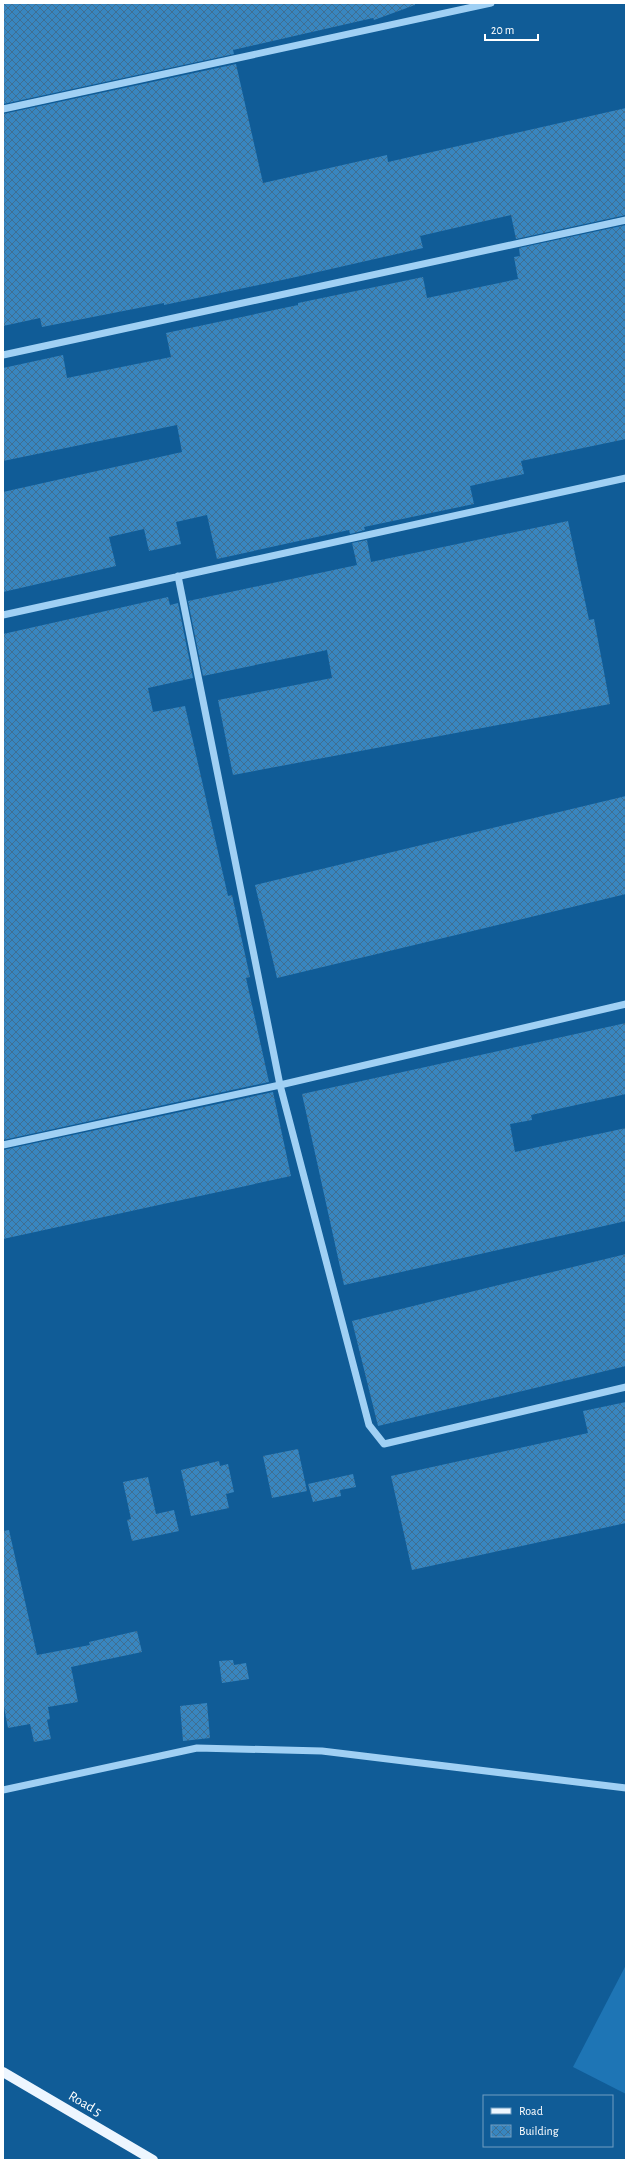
<svg xmlns="http://www.w3.org/2000/svg" width="629" height="2163" font-family="'Alegreya Sans',sans-serif">
<defs>
<pattern id="building-cross-hatch" width="8" height="8" patternUnits="userSpaceOnUse"><rect width="8" height="8" fill="#3886c0"/><path d="M0 0l8 8M0 8l8-8" fill="none" stroke="#406f92"/></pattern>
</defs>
<rect width="100%" height="100%" fill="#105c97"/>
<path fill="#1e75b5" d="M626,1965V2094L573,2067Z"/>
<path fill="url(#building-cross-hatch)" d="M3,3H415V5L374,20L373,18L233,50L234,54L3,104Z
M236,64L263,183L387,155L388,162L626,108V215L516,239L511,215L420,236L423,248L296,277L164,305V303L42,327L40,318L3,326V114Z
M626,225V439L521,461L524,474L470,486L474,504L364,527L365,530L350,534L349,530L217,559L207,515L176,522L181,544L149,551L144,529L109,537L116,566L3,592V492L182,452L177,425L3,461V368L63,355L67,378L171,357L166,333L298,305V303L423,277L427,298L518,279L514,257L520,256L519,248Z
M568,521L589,620L594,619L610,704L233,775L218,700L332,678L327,650L203,676L188,601L357,565L352,543L367,540L371,562Z
M168,597L170,605L178,603L193,678L148,688L153,712L185,706L228,896L232,895L250,977L246,978L269,1082L3,1140V634Z
M626,796V894L277,978L255,885Z
M626,1023V1094L531,1115L532,1120L510,1124L515,1152L626,1128V1221L344,1285L302,1094Z
M273,1092L291,1176L3,1239V1150Z
M626,1254V1366L378,1426L352,1321Z
M626,1402V1523L412,1570L391,1476L588,1433L583,1411Z
M298,1449L307,1491L272,1498L263,1456Z
M219,1461L220,1466L228,1464L234,1492L226,1494L229,1508L191,1516L181,1470Z
M353,1474L356,1487L340,1490L341,1496L313,1502L308,1484Z
M148,1477L156,1514L174,1510L179,1531L132,1541L127,1520L131,1519L123,1482Z
M9,1530L37,1655L90,1645L89,1642L137,1631L142,1652L71,1667L78,1702L48,1707L50,1719L47,1720L51,1739L34,1742L30,1724L8,1728L3,1702V1531Z
M233,1660L234,1665L246,1663L249,1679L222,1683L219,1661Z
M207,1703L210,1738L183,1741L180,1706Z"/>
<g fill="none" stroke-linecap="round" stroke-linejoin="round">
<path stroke="#a0d0f4" stroke-width="7" d="M3,109L491,3
M3,355L626,220
M178,576L280,1085L369,1425L384,1444L626,1387
M3,615L626,478
M3,1145L280,1085L626,1004
M3,1790L197,1748L322,1751L626,1788"/>
<path stroke="#edf6ff" stroke-width="10" d="M3,2072L153,2160"/>
</g>
<g text-anchor="middle" dominant-baseline="central" stroke-width="3" stroke-linejoin="round" paint-order="stroke">
<g font-size="14" fill="#fff" stroke="#105c97">
<text transform="translate(85 2104) rotate(31)">Road 5</text>
</g>
</g>
<rect width="629" height="2163" fill="none" stroke="#ffffff" stroke-width="8"/>
<rect x="483" y="2095" width="130" height="52" fill="#105c97" stroke="#709dc1"/>
<rect x="491" y="2108" width="20" height="6" fill="#edf6ff" stroke="#709dc1"/>
<text x="519" y="2115" font-size="12" fill="#ffffff">Road</text>
<rect x="491" y="2125" width="20" height="12" fill="url(#building-cross-hatch)" stroke="#709dc1"/>
<text x="519" y="2135" font-size="12" fill="#ffffff">Building</text>
<path d="M485 34v6h53v-6" fill="none" stroke="#ffffff" stroke-width="2"/>
<text x="491" y="34" font-size="12" fill="#ffffff" stroke="#105c97" stroke-width="3" paint-order="stroke">20 m</text>
</svg>
